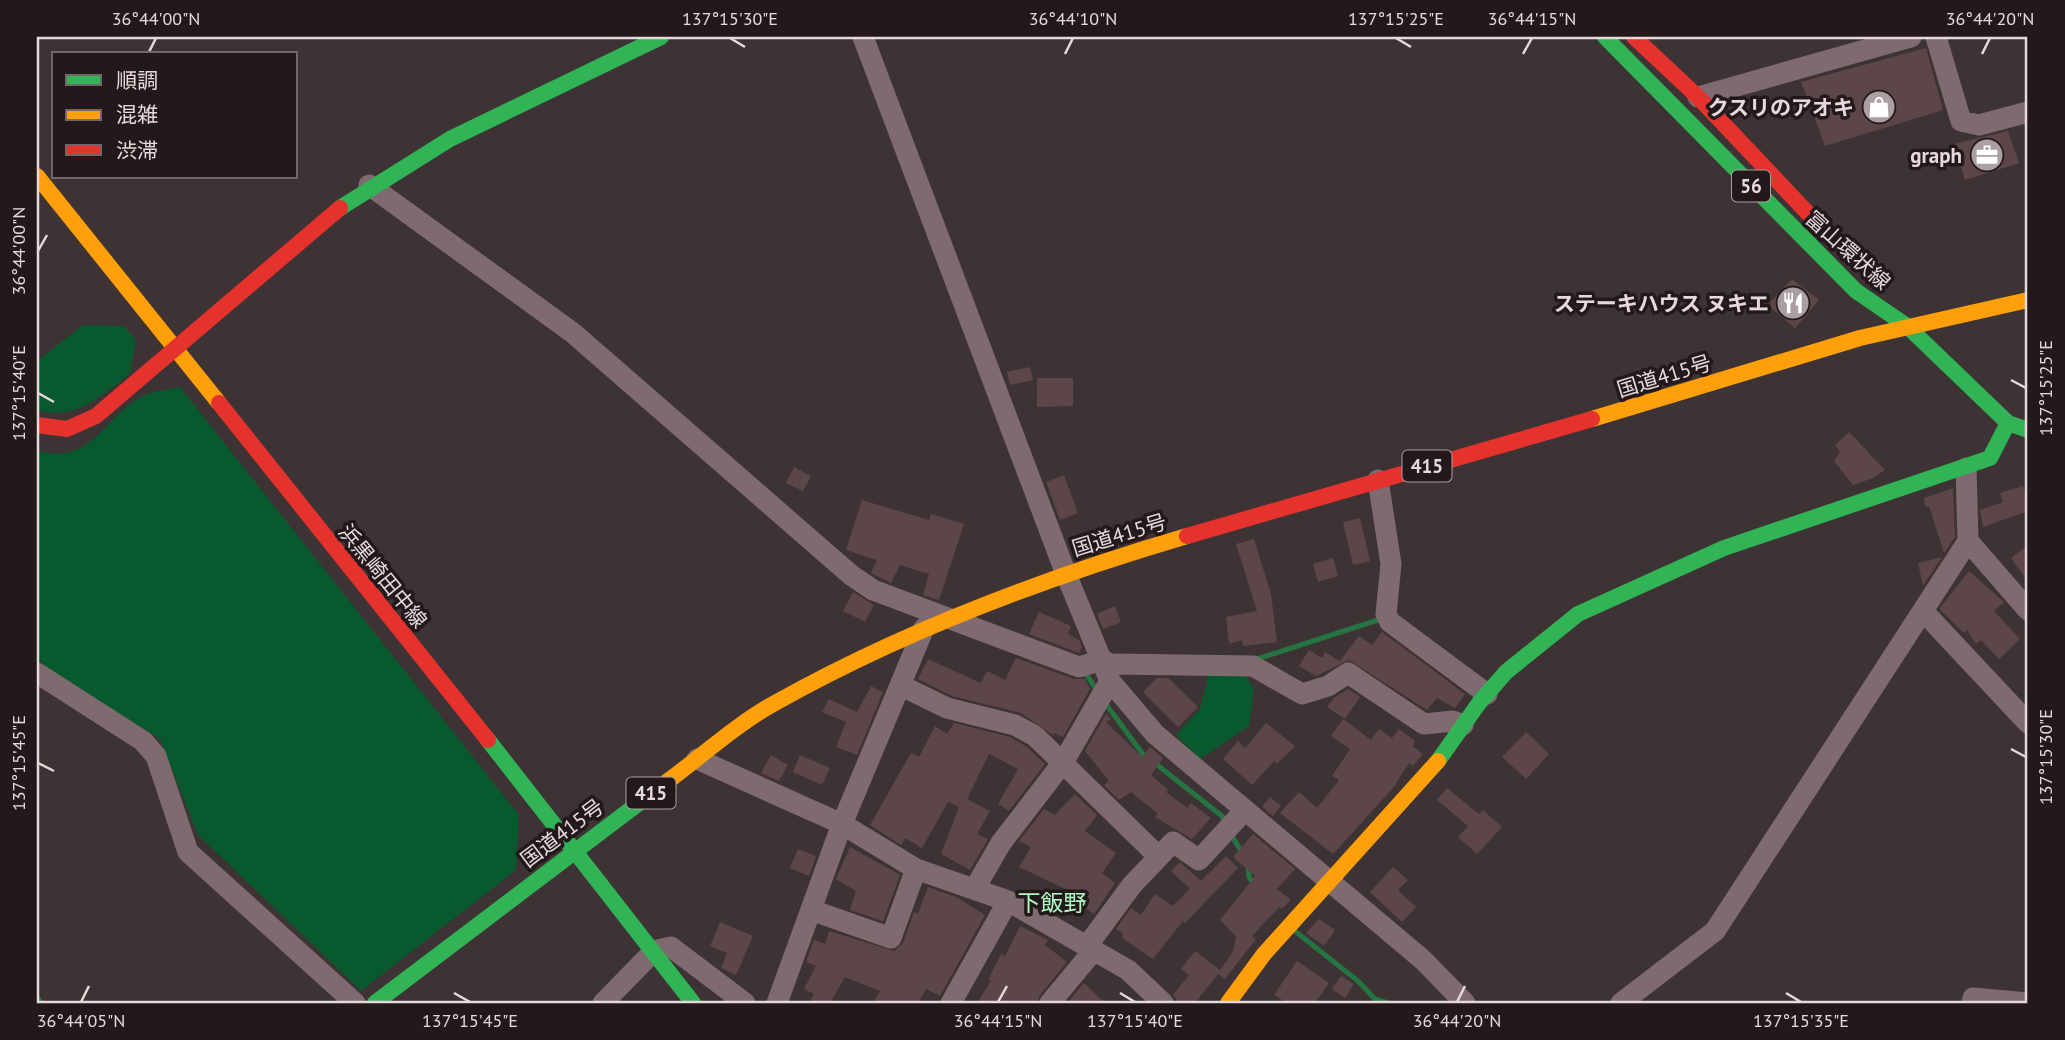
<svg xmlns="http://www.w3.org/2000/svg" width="2065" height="1040" font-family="'PT Sans','Noto Sans JP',sans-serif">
<rect width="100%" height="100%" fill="#3e3334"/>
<path fill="#08592e" d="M83,325L124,326L136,340L130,374C102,395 74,422 37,410V361Z
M180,387L519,815L516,870L361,991L198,835L160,739L51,671L37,658V451C93,466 103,416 143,396C153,391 169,390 180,387Z
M1242,668L1254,690L1249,726L1200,759L1176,735L1200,709L1210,670Z"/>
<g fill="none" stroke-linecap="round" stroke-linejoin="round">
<path stroke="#257543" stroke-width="5" d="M1254,660L1381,619
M1084,671L1098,692
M1105,703L1142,753L1222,816L1225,824
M1230,833L1243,854
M1248,866L1249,877L1254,885
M1296,932L1358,981L1375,999L1388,1003
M37,997L41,1003"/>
</g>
<path fill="#5c464a" d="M1926,48L1943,110L1825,146L1801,82Z
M2008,131L2019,163L1965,180L1954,144Z
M1792,279L1819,300L1795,328L1768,305Z
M1030,367L1033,380L1010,385L1007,372Z
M1037,378H1073V406L1037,407Z
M1849,432L1885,470L1873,478L1853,485L1834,461L1840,452L1835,445Z
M794,467L811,476L803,491L786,483Z
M1064,475L1078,513L1060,520L1046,482Z
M2023,486L2028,511L1983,527L1980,510L2003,502L2000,493Z
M1953,488L1955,537L1944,553L1929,506L1925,507L1924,498Z
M862,500L929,520L931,514L964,524L939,600L923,595L929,574L900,565L891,583L871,573L877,560L846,550Z
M1360,518L1370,561L1353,565L1343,522Z
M1254,539L1271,594L1277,642L1243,646L1242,640L1229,644L1226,617L1257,611L1236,544Z
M2028,545V582L2011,558Z
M1942,557L1923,586L1918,563Z
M1333,558L1338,576L1318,582L1313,564Z
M1969,571L2004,602L1994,611L2020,639L1999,659L1981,640L1976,644L1967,630L1964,633L1939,609Z
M853,592L874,605L865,622L843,611Z
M1115,606L1121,622L1103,629L1097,614Z
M1039,612L1071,626L1068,634L1079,640L1082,647L1079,653L1029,634Z
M1382,632L1465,694L1455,708L1437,698L1427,710L1349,660L1316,676L1299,666L1309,650L1322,658L1325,652L1340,661L1359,636L1372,645Z
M1016,658L1074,679H1085L1090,689L1063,737L1054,733L1053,735L1021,713L952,696L918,679L928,659L981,683L987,671L1005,680Z
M1157,678H1168L1198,707L1178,727L1143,692Z
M871,686L883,692L857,755L836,747L846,722L822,712L829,699L857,712Z
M1348,689L1360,697L1345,719L1327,707L1334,698Z
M1106,714L1111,719L1106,722L1142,757L1150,747L1163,758L1151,775L1168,790L1166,792L1187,808L1191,803L1211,818L1192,839L1155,817L1158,814L1131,792L1119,800L1104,785L1109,781L1085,751Z
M1343,719L1371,740L1379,729L1392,738L1399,729L1415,741L1413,747L1423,754L1413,766L1409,763L1393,788L1333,854L1280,813L1299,792L1317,808L1339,780L1332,776L1350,749L1331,736Z
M954,723L1010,737L1027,747L1045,764L1009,811L998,804L1018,769L989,754L967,799L990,811L977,834L988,839L970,870L941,854L959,807L948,802L922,848L905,838L901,845L870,825L911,753L919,757L935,726L947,734Z
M1266,723L1295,746L1277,764L1274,761L1252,785L1223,759L1238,741L1245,748Z
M1526,732L1549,754L1526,779L1502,757Z
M771,755L788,765L779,781L761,773Z
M800,755L830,768L822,785L793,772Z
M1447,788L1479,814L1483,810L1502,827L1477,854L1458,837L1468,826L1437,800Z
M1075,794L1097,815L1085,831L1116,853L1102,873L1115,883L1094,914L1070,898L1074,893L1019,867L1031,847L1019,841L1044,809L1055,815Z
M1270,797L1281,806L1273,816L1262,807Z
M1253,834L1295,869L1277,889L1291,900L1282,909L1279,907L1252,936L1256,939L1225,979L1218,974L1195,1003H1179L1173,995L1189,975L1181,969L1195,951L1220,970L1233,952L1236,937L1220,920L1255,876L1233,857Z
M850,847L900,875L883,921L850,910L856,891L836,879Z
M798,849L816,856L809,876L790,868Z
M1226,856L1238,868L1185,923L1183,921L1153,959L1122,938L1123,934L1116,929L1131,908L1141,915L1155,894L1173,906L1190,889L1171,871L1180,862L1201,881Z
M1393,867L1408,880L1398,890L1416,907L1402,922L1370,892Z
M928,887L956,897L985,915L940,996L926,989L918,1003H873L880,991L845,977L830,1003H809L814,994L804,989L816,966L806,962L814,940L825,944L829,931L894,951L903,943L914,912L918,914Z
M1319,919L1335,930L1324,946L1306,933Z
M720,922L753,936L736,975L721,968L727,953L710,946Z
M1020,926L1048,940L1045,945L1067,962L1040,995L1037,1003H977L991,981L988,980L1001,954L1005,956Z
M1297,961L1329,983L1315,1003H1287L1274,995Z
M1341,976L1354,984L1345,998L1332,989Z
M1084,983L1105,1003H1067Z"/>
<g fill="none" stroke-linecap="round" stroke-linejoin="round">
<path stroke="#7f6b6f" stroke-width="21" d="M863,37L1066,574L1110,681L1155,734L1423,960L1465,1003
M1936,37L1961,121L1979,125L2028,112
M1698,97L1911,37
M369,185L573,333L851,575L873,590L1079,667L1102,660L1111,664L1253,666L1302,694L1328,686L1348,673L1424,724L1453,721L1463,725
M1378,480L1391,564L1386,614L1390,622L1487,694
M1968,541L2028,610
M1923,611L2028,723
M37,673L143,741L156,756L188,852L355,1003
M902,686L947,708L1015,725L1035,736L1159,857
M697,759L842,824L916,869L1008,901L1128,970L1163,1003
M975,888L1001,843L1064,761L1110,681
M811,910L891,938L916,869
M1087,946L1132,885L1173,842L1199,860L1245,810
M603,1003L654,951L671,947L745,1003
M777,1003L842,824L924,628
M951,1003L1008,901
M1050,1003L1094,950
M1621,1003L1715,931L1968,541L1966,468
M1972,1003L1973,998L2028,1003"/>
<path stroke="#30b455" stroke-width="16" d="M1605,37L1856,291L1907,326
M340,208L450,139L661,37
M1907,326L2008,423L2028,430
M488,740L693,1003
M1438,761L1479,703L1506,672L1578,614L1724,548L1990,458L2008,423
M375,1003L668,781"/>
<path stroke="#ff9f0a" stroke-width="16" d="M37,176L219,403
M1592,419L1860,338L2028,300
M668,781C703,755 737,724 775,703C905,630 1044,578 1187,536
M1228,1003L1264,954L1438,761"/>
<path stroke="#e5322d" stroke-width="16" d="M1634,37L1698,97L1822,228
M219,403L488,740
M37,425L67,429L96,416L340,208
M1187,536L1592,419"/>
</g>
<path fill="none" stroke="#e7d9db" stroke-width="2.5" d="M730,38L745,47M1396,38L1411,47M148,54L156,38M1065,54L1073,38M1523,54L1532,38M1982,54L1990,38M38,251L47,235M2011,380L2026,388M38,393L54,402M2011,749L2026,757M38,763L54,771M454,993L470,1002M1120,993L1135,1002M1786,993L1801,1002M81,1002L89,986M998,1002L1007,986M1457,1002L1465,986"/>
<defs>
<symbol id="shop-disc" viewBox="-11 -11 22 22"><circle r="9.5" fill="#ac9fa1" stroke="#23191b"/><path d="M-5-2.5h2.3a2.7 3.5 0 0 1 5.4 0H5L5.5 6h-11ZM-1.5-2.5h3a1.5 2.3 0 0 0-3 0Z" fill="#fff"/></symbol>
<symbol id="office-disc" viewBox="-11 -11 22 22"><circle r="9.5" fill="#ac9fa1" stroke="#23191b"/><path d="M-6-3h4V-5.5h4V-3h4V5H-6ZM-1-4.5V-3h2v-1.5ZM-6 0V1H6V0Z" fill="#fff"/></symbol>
<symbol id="restaurant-disc" viewBox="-11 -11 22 22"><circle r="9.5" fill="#ac9fa1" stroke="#23191b"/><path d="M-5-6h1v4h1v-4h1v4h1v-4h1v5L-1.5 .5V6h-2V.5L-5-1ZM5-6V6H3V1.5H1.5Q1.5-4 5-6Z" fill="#fff"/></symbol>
</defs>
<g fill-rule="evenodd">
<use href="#shop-disc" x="1860" y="88" width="38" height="38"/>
<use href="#office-disc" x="1968" y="136" width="38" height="38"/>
<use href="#restaurant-disc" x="1774" y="284" width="38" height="38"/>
</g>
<g text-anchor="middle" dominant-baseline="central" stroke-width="7" stroke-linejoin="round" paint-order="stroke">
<g fill="#23191b" stroke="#ac9fa1" stroke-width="2">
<rect x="1732" y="170.5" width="38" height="31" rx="5"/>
<rect x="1402.5" y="450.5" width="49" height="31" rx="5"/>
<rect x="626.5" y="777.5" width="49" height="31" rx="5"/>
</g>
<g font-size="19" font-weight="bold" fill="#e7d9db">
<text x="1751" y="186">56</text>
<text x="1427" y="466">415</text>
<text x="651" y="793">415</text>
</g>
<g font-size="21" font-weight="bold" fill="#e7d9db" stroke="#23191b" text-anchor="end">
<text x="1854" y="107">クスリのアオキ</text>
<text x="1962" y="155">graph</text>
<text x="1769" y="303">ステーキハウス ヌキエ</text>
</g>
<g font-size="21" fill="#e7d9db" stroke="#23191b">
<text transform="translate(1848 250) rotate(42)">富山環状線</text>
<text transform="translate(1664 376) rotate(-17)">国道415号</text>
<text transform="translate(1119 535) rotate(-17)">国道415号</text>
<text transform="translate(383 576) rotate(51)">浜黒崎田中線</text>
<text transform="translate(562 833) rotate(-37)">国道415号</text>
</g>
<g font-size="23" fill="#b1f7c3" stroke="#23191b">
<text x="1052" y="902">下飯野</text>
</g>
</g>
<rect width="2065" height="1040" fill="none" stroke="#23191b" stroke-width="77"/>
<rect x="52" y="52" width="245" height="126" fill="#23191b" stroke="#716668" stroke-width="2"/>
<rect x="66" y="75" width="35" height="10" fill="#30b455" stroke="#716668" stroke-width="2"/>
<text x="116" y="88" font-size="21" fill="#e7d9db">順調</text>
<rect x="66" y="110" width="35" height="10" fill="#ff9f0a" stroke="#716668" stroke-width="2"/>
<text x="116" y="122" font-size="21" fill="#e7d9db">混雑</text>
<rect x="66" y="145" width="35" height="10" fill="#e5322d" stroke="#716668" stroke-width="2"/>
<text x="116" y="158" font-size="21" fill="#e7d9db">渋滞</text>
<rect x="38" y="38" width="1988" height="964" fill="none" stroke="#e7d9db" stroke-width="2.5"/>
<g font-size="18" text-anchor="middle" fill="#e7d9db">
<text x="156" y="25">36°44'00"N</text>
<text x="730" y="25">137°15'30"E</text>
<text x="1073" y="25">36°44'10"N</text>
<text x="1396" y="25">137°15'25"E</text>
<text x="1532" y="25">36°44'15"N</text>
<text x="1990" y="25">36°44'20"N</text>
<text transform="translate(19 251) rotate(-90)" y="6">36°44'00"N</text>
<text transform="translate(2046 388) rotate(-90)" y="6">137°15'25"E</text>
<text transform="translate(19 393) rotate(-90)" y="6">137°15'40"E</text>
<text transform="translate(2046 757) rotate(-90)" y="6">137°15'30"E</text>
<text transform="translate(19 763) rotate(-90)" y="6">137°15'45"E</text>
<text x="81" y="1027">36°44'05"N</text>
<text x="470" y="1027">137°15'45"E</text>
<text x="998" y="1027">36°44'15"N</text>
<text x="1135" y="1027">137°15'40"E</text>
<text x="1457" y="1027">36°44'20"N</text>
<text x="1801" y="1027">137°15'35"E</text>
</g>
</svg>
